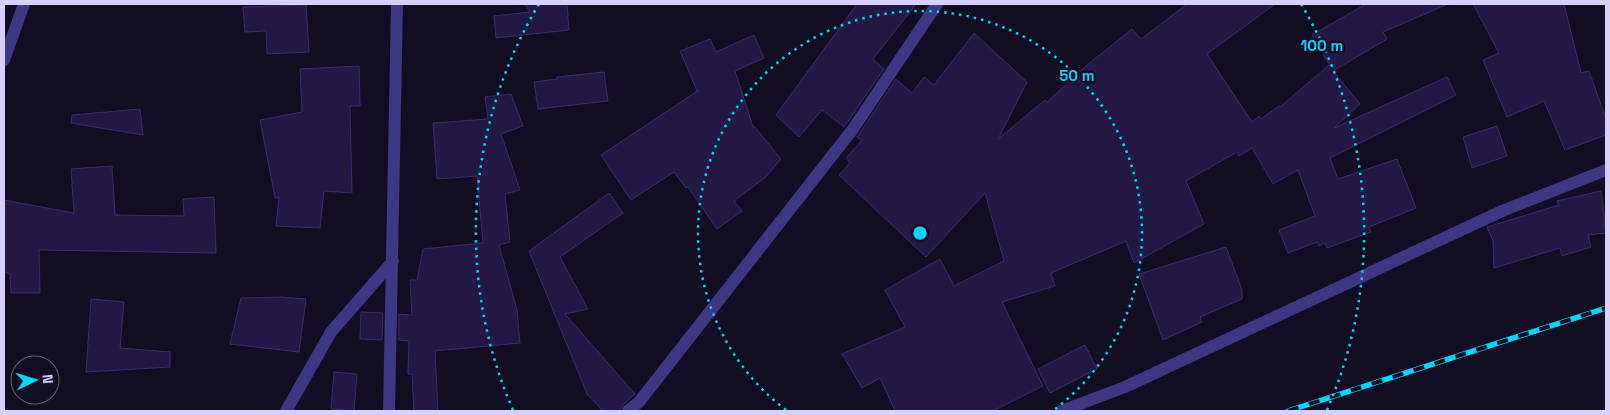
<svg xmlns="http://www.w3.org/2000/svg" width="1610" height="415" font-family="'Space Grotesk',sans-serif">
<rect width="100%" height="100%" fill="#120d23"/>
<path fill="#241944" stroke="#3c2b71" d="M525,4H567L569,30L496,38L494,16L530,12Z
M857,4H916L873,59L884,69L844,127L822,110L799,137L776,115Z
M1187,4H1275L1207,54L1252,122L1259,116L1261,119L1279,106L1280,107L1329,65L1330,66L1312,35L1366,4H1448L1383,32L1387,39L1333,71L1360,104L1334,128L1447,77L1456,95L1330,158L1338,179L1397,159L1416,208L1369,227L1371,232L1327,248L1325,243L1319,246L1317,242L1288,253L1279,230L1315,216L1298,170L1273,184L1252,148L1239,156L1237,152L1186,181L1204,224L1134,263L1126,241L1051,273L1055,286L1002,302L1043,386L993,411H895L880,378L862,388L842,354L905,327L885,290L940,259L954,286L1004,261L985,193L926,257L839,175L850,163L846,158L862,140L857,137L896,79L912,93L924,77L934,85L974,33L1027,82L998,139L1045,100L1047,102L1086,66L1132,29L1141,39Z
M1473,4H1564L1581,73L1589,71L1606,119V135L1565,150L1544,101L1507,117L1483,60L1499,53Z
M306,5L309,52L267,54L266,31L245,32L243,7Z
M754,35L764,58L735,71L753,127L754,126L781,159L766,177L734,201L742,211L717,229L688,187L686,188L674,172L631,200L601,155L699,90L697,91L680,51L710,39L716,52Z
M359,66L360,106H350L352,193L324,191L320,228L276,226L279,197L275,198L260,120L302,112L300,69Z
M604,72L608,101L538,109L534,82L557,79V77Z
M511,94L523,126L501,134L520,190L505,194L510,242L499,245L517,310L520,343L435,351L438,411H414L412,374H408L409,341L399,340V314L412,315L410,280H417L423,249L483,243L477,176L437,179L433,123L488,119L485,97Z
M140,109L143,135L71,123L72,115Z
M1497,126L1507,156L1472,168L1463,137Z
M112,166L115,215L184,216L183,199L214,197L216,253L39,250L40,293H11L10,274L4,272V200L74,213L71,169Z
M1601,191L1606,233L1588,235L1591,247L1562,256L1560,248L1494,268L1493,241L1487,227L1559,205L1557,201Z
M609,193L623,213L560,257L588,309L565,314L635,394L623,405L620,411H603L587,394L529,251Z
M1226,247L1242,290V299L1200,317L1202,322L1163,340L1139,274Z
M282,297L306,299L299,352L230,344L241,298Z
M91,299L124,302L120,348L170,352V367L86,372Z
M361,312L383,313L382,340L360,339Z
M1085,345L1097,369L1050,393L1038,369Z
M334,372L357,374L354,411L331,409Z"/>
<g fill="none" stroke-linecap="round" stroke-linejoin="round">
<path stroke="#3e3883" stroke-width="12" d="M4,60L24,4
M286,411L331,332L393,261
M389,411L397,4
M628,411L639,402L853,129L937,4
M1061,411L1125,387L1502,211L1606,170"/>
<defs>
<path id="rail" d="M1288,411L1606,308"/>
</defs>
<use href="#rail" stroke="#00d7fb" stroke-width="5.5"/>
<use href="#rail" stroke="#120d23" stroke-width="4" stroke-dasharray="11" stroke-linecap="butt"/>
</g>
<g fill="none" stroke="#00d7fb" stroke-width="2.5" stroke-dasharray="2.5 5">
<path d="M786 410A222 222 0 1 1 1054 410"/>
<path d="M513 410A444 444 0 0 1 539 4M1301 4A444 444 0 0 1 1327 410"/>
</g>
<circle cx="920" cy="233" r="8" fill="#00d7fb" stroke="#120d23" stroke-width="2.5"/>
<g font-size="15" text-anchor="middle" font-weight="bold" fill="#00d7fb" stroke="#120d23" stroke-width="5" stroke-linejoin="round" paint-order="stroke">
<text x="1322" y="51">100 m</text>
<text x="1077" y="81">50 m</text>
</g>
<rect width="1610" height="415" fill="none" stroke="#d7d0ff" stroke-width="10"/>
<g transform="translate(35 380) rotate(85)"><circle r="24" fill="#120d23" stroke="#615b7b"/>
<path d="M0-4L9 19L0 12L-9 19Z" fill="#00d7fb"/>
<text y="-8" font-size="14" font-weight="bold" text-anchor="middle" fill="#d7d0ff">N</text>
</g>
</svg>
